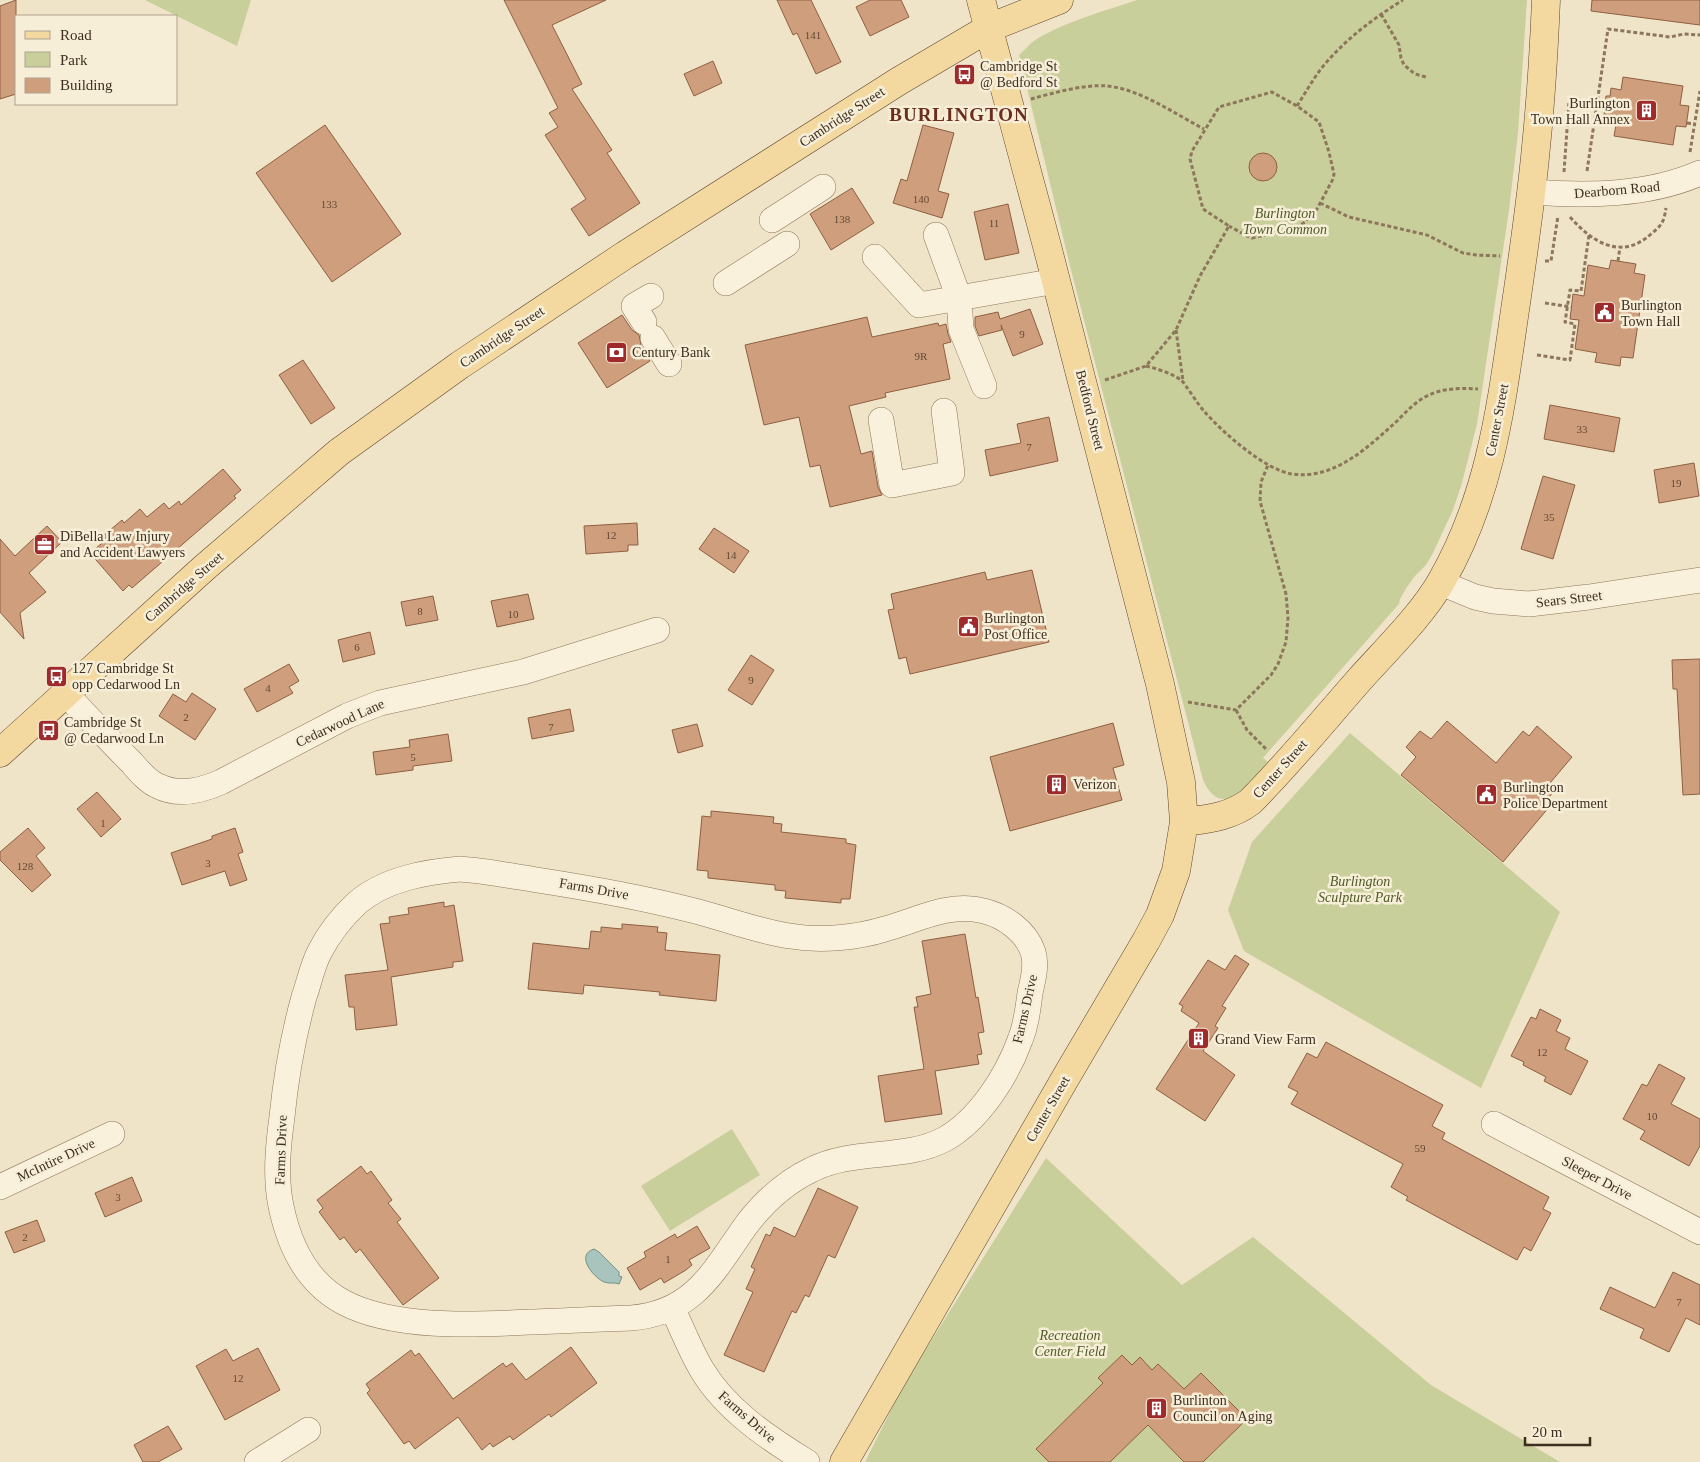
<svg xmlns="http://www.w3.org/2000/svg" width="1700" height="1462" font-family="Georgia,serif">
<rect width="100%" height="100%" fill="#f0e4c8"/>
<path fill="#c9cf9b" d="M145,0H251L237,46Z
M1137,0H1527L1518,133L1509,210L1477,424L1462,483L1453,510L1432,555L1426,565L1415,576L1407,587L1400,599L1399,604L1263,758L1268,762C1251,782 1222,823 1203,780L1071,270L1019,55C1026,49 1032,41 1040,37C1070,20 1105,11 1137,0Z
M1350,733L1560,912L1481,1088L1244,951L1228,910L1252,842Z
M732,1129L760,1175L670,1231L641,1186Z
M1046,1158L1182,1285L1253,1237L1431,1385L1560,1462H865L904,1384Z"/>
<path fill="#a9c4bc" stroke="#6f938a" d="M594,1249L599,1252L619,1272V1276L622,1277L619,1284C614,1282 610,1284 604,1282C593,1277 575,1255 594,1249Z"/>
<path fill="#cf9f7d" stroke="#8d5f41" d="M16,0V94L0,99V6Z
M504,0H606L552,25L582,84L572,89L612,150L607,153L640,203L589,236L571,209L586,199L545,135L558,127L549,113L558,108Z
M777,0H811L841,62L816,74L797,33L793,35Z
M870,0H901L909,17L870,36L856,7Z
M1592,0H1700V25L1591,11Z
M713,61L722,83L694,96L684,74Z
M1623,77L1683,86L1680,105L1689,106L1686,127L1676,126L1673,145L1614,136L1616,125L1606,123L1607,116H1604L1606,96H1610L1611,88L1621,90Z
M325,125L401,234L332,282L256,173Z
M923,125L954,133L938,191L949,194L942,218L893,203L901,179L907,181Z
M1249 167a14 14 0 1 1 28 0a14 14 0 1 1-28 0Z
M852,188L874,223L831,250L810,214Z
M1008,204L1019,253L985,260L974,212Z
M1611,260L1636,264L1634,273L1645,275L1633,358L1621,357L1620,366L1595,362L1597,353L1575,349L1579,320L1570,319L1573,294L1584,296L1588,265L1609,269Z
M1030,309L1043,344L1013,356L1001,325L1002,330L979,336L975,326V317L998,312L1000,319Z
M622,315L632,330L639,335L641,345L650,361L607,388L578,343Z
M867,317L872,337L938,323L939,326L946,324L948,334L951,342L943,344L950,379L885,393L886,397L849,406L861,454L872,451L878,487L882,495L830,507L820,465L810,467L799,417L764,425L745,345Z
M303,360L335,408L311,424L279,375Z
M1550,405L1620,418L1614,452L1544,439Z
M1049,417L1058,461L990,476L985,450L1021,443L1017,424Z
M1694,463L1699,496L1659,503L1654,470Z
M223,469L241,490L234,496L236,498L132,588L129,585L123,591L90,553L107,539L103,536L122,520L124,523L140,509L147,517L164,503L169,509L179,501L181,505Z
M1543,476L1575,485L1553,559L1521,549Z
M637,523L638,545H628V551L586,554L584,526Z
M47,526L62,542L29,573L46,592L20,613L24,639L0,612V539L15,556Z
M714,528L749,551L734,573L699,549Z
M1032,570L1049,642L910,674L906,657L899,659L888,610L894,609L891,594L985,572L987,580Z
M528,594L534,619L497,627L491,601Z
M433,596L438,620L406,626L401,602Z
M370,632L375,654L343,662L338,640Z
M751,655L774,670L752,705L728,690Z
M1700,659V794L1683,795L1677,689H1673L1672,660Z
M289,664L299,681L289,687L293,693L257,712L244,689Z
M192,693L216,709L195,740L159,716L173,694L186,702Z
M570,709L574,731L532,739L528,718Z
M1447,721L1496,763L1523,731L1529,736L1537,726L1572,757L1550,783L1556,789L1545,802L1550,806L1503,862L1401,775L1416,757L1406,747L1420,731L1431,739Z
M1113,723L1124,765L1113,768L1122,800L1010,831L990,757Z
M697,724L703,746L678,753L672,730Z
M448,734L452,761L413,766V770L376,775L373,752L410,747L409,740Z
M97,792L121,819L101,837L77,809Z
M711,811L774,817L773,823L782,824L781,832L846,839V843L856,845L850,899H841V903L785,898L786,891L775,890V885L708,878V871L697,870L702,816L711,817Z
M28,828L45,848L36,856L51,875L32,892L0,860V852Z
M235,828L243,852L238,854L247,880L230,886L225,871L182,885L171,853L212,839V836Z
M444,902V907L454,905L463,961L453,962V967L391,977L397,1025L356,1030L354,1007H349L345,975L388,970L380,924L390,923L389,917L409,914L408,908Z
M622,924L658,927L657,932L667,933L665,950L720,955L716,1001L659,995L660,992L584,985L583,994L528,989L533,943L589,949L591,931L601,932V927L622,929Z
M965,934L976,998L978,997L984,1032L978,1033L982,1054L977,1055L979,1064L935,1071L942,1114L885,1122L878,1076L924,1069L914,1007H918L916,997L931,994L922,941Z
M1235,955L1249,964L1222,1006L1226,1008L1215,1026L1218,1028L1203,1051L1235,1075L1205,1121L1156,1089L1199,1023L1181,1011L1183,1006L1179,1004L1208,960L1225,970Z
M1540,1009L1561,1020L1556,1031L1570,1038L1565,1049L1588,1061L1571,1095L1544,1081L1546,1077L1523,1065L1524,1062L1511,1056L1531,1017L1536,1019Z
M1326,1042L1443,1105L1432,1126L1445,1133L1442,1139L1549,1197L1543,1209L1551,1213L1531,1251L1524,1247L1517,1260L1406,1200L1408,1197L1391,1187L1403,1164L1291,1104L1298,1092L1288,1087L1307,1053L1317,1058Z
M1659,1064L1685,1078L1671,1104L1700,1119V1146L1689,1166L1640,1139L1645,1131L1623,1119L1642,1084L1647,1086Z
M361,1166L367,1174L371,1171L392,1200L388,1203L401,1219L397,1222L439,1278L403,1305L360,1249L356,1253L344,1237L340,1240L319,1212L323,1208L317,1200Z
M132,1177L142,1201L105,1217L95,1193Z
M818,1188L858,1207L835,1258L828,1255L809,1297L805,1295L796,1313L792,1311L764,1372L724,1355L753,1292L746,1289L755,1269L751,1267L766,1234L770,1236L774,1227L795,1237Z
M37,1220L45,1241L14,1253L5,1232Z
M697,1226L710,1248L689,1260L692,1265L686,1270L664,1283L661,1278L640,1290L627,1268L646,1257L644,1252L675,1234L677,1238Z
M1673,1272L1700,1285V1325L1686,1318L1669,1352L1640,1338L1644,1329L1600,1309L1610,1287L1655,1308Z
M571,1347L597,1383L551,1417L549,1414L513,1440L510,1436L493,1447L490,1443L482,1450L458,1417L415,1449L409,1441L404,1444L367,1393L370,1390L366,1384L411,1350L415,1356L419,1353L453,1399L503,1363L506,1367L512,1363L526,1380Z
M258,1348L280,1390L225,1420L196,1366L226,1349L233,1361Z
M1122,1355L1132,1365L1140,1357L1152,1370L1158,1364L1184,1389L1201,1373L1247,1419L1203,1462H1184L1148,1425L1110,1462H1049L1036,1449L1103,1383L1098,1378Z
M168,1426L182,1449L158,1462H143L134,1445Z"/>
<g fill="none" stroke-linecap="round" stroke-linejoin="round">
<defs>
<path id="minor" d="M1531,192C1587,196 1648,196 1700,173
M772,220L823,187
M936,235L959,298L961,329L984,386
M875,257L919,305L1056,281
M726,283L787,244
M644,322L634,306L651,296
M653,338L669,364
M881,420L892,485L952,473L944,411
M1441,583L1475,597L1493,601L1529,604L1589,597L1700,580
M65,693C87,716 109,740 132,763C139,771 148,782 158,786C178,796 201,791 221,782L347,716L380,703L523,672L657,630
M460,869C486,871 512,876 537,880C589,888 640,897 691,910C724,918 756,931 790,936C820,941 856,938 885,929C918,920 949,902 984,911C1004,916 1026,931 1033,952C1037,965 1033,980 1030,993C1028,1009 1026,1026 1020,1040C1007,1076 979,1120 945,1139C904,1161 854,1148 811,1170C786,1182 764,1202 747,1224C714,1270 695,1313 631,1318C598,1319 564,1321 530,1322C474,1325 393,1329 343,1302C306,1282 289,1245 281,1206C275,1177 278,1146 282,1117C286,1076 293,1037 304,997C309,983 312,967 319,953C328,935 342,917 357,903C385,879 425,872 460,869Z
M1494,1124L1700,1232
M0,1187L112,1134
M672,1308C682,1328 690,1350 702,1370C726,1410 768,1438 807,1462
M257,1462L308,1430"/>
<path id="major" d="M981,0L1047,246L1160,684L1181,782L1184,822
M0,753L204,568L339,452L460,365L625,255L899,81L989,28L1059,0
M844,1462L1066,1077L1146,941L1160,915L1176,871L1184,822C1207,819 1230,817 1250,802C1289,763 1324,720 1360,679C1386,650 1423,614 1442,580C1491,494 1501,406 1515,310C1523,256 1531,202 1536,147C1541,98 1544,49 1546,0"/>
</defs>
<use href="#minor" stroke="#8d765c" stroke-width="26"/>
<use href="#major" stroke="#5b4430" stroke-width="29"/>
<path stroke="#8d765c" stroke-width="3" stroke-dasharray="4 2.5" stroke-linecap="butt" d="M1381,14L1399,45L1401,58L1404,65L1415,74L1426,77
M1031,99C1053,93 1084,84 1107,86C1140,89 1175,114 1204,129
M1569,101L1605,106
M1297,106C1306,92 1314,77 1325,64C1347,38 1374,18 1403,0
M1687,123L1695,124
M1690,152L1700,91
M1587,171L1608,29L1670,37L1684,34L1700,35
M1564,172L1569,101
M1320,203L1349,217L1427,235L1463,253L1476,255L1500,256
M1570,217C1592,242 1621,261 1651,234C1662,225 1664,222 1666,208
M1545,261H1551L1558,216
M1618,261L1620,247
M1545,303L1571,307
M1176,330L1183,381
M1537,355L1570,360L1575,324L1565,322L1570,290L1581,291L1589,235
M1146,366C1158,369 1171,373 1181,380C1185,383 1198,405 1204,411C1222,432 1265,470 1292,474C1335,480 1368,447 1397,421C1407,411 1416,401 1429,395C1444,388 1462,388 1478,389
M1105,380L1146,366L1176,330L1200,276L1229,226L1203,209L1190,159L1192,151L1219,107L1272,92L1297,106L1319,122L1329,152L1334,174L1333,179L1317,209L1305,222L1296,228L1252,238L1247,236L1229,226
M1188,702L1236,710L1271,675L1278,664L1286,642L1288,618L1286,594L1260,501L1261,482L1268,465
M1236,710L1247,730L1267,750"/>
<use href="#minor" stroke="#faf1dc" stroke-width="25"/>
<use href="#major" stroke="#f3d9a0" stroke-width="28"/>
</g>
<defs>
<symbol id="bus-square" viewBox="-11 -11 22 22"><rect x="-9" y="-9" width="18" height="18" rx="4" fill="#9e2a2b" stroke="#f7eed8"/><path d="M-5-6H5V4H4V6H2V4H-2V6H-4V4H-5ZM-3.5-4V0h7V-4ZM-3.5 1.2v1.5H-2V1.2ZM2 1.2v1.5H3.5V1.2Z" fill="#fff"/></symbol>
<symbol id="building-square" viewBox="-11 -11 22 22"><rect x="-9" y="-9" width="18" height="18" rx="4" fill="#9e2a2b" stroke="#f7eed8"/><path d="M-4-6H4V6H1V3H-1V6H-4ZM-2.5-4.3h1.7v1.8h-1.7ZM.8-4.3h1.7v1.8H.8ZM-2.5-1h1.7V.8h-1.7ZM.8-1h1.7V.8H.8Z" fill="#fff"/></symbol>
<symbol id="civic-square" viewBox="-11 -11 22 22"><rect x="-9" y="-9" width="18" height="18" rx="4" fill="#9e2a2b" stroke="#f7eed8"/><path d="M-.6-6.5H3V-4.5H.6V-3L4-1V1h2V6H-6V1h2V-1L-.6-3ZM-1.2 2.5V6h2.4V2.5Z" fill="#fff"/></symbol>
<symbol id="bank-square" viewBox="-11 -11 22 22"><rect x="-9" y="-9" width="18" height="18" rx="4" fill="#9e2a2b" stroke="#f7eed8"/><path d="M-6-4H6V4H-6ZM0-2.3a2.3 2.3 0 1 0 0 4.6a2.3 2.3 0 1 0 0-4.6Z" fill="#fff"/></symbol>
<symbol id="office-square" viewBox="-11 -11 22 22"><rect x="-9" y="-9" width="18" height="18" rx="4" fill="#9e2a2b" stroke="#f7eed8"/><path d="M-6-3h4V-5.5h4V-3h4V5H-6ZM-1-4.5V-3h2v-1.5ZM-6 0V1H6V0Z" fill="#fff"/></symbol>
</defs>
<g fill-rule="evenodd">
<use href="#bus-square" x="952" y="62" width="25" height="25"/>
<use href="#building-square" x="1634" y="98" width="25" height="25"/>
<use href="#civic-square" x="1592" y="300" width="25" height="25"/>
<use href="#bank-square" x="604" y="340" width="25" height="25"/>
<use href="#office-square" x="32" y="532" width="25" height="25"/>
<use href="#civic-square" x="956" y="614" width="25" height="25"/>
<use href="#bus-square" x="44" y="664" width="25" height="25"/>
<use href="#bus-square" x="36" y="718" width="25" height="25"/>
<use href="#building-square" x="1044" y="772" width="25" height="25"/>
<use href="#civic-square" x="1474" y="782" width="25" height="25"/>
<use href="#building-square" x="1186" y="1026" width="25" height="25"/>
<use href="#building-square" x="1144" y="1396" width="25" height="25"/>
</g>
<g text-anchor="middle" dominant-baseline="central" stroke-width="5" stroke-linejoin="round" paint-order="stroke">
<g font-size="11" fill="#624a37">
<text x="813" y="35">141</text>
<text x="921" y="199">140</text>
<text x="329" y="204">133</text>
<text x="842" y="219">138</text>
<text x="994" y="223">11</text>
<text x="1022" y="334">9</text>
<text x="921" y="356">9R</text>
<text x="1582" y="429">33</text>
<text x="1029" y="447">7</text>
<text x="1676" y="483">19</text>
<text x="1549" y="517">35</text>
<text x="611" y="535">12</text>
<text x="731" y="555">14</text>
<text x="420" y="611">8</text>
<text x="513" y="614">10</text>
<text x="357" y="647">6</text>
<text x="751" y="680">9</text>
<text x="268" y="688">4</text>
<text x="186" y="717">2</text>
<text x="551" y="727">7</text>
<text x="413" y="757">5</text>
<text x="103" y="823">1</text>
<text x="208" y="863">3</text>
<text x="25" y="866">128</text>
<text x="1542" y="1052">12</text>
<text x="1652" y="1116">10</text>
<text x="1420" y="1148">59</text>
<text x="118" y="1197">3</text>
<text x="25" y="1237">2</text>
<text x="668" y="1259">1</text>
<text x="1679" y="1302">7</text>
<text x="238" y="1378">12</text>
</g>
<g font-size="14" fill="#3d2e20" stroke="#f7eed8" text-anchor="start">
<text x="980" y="66">Cambridge St<tspan x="980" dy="16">@ Bedford St</tspan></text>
<text x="1630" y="103" text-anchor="end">Burlington<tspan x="1630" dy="16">Town Hall Annex</tspan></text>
<text x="1621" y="305">Burlington<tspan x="1621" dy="16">Town Hall</tspan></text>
<text x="632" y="352">Century Bank</text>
<text x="60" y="536">DiBella Law Injury<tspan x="60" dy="16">and Accident Lawyers</tspan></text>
<text x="984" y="618">Burlington<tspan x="984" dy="16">Post Office</tspan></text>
<text x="72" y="668">127 Cambridge St<tspan x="72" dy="16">opp Cedarwood Ln</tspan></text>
<text x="64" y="722">Cambridge St<tspan x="64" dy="16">@ Cedarwood Ln</tspan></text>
<text x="1073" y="784">Verizon</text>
<text x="1503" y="787">Burlington<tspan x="1503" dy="16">Police Department</tspan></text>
<text x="1215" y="1039">Grand View Farm</text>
<text x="1173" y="1400">Burlinton<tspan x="1173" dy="16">Council on Aging</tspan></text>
</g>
<g font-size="14" fill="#3d2e20" stroke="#f7eed8">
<text transform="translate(842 117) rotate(-33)">Cambridge Street</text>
<text transform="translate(1617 190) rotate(-5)">Dearborn Road</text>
<text transform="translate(502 337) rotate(-34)">Cambridge Street</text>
<text transform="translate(1090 410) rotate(76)">Bedford Street</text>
<text transform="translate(1497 420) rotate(-79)">Center Street</text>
<text transform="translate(184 587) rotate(-41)">Cambridge Street</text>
<text transform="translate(1569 599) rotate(-7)">Sears Street</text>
<text transform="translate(340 723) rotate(-25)">Cedarwood Lane</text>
<text transform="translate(1280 769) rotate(-48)">Center Street</text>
<text transform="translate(594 889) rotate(10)">Farms Drive</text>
<text transform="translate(1025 1009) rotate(-77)">Farms Drive</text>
<text transform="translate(1048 1109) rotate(-60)">Center Street</text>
<text transform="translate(281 1150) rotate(-88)">Farms Drive</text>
<text transform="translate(56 1160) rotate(-25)">McIntire Drive</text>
<text transform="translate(1597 1178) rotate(28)">Sleeper Drive</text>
<text transform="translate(747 1417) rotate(41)">Farms Drive</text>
</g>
<g font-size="14" font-style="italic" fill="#4d5a26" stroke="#f7eed8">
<text x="1285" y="213">Burlington<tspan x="1285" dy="16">Town Common</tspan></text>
<text x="1360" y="881">Burlington<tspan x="1360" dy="16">Sculpture Park</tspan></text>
<text x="1070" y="1335">Recreation<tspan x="1070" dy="16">Center Field</tspan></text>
</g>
<g font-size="19" font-weight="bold" letter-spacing="1" fill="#6b2e1e" stroke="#f7eed8">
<text x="959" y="114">BURLINGTON</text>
</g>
</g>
<rect x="15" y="15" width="162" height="90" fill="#f7eed8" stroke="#ada18e"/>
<rect x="25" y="31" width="25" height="8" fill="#f3d9a0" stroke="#ada18e"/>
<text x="60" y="40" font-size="15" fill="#3d2e20">Road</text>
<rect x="25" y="52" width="25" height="15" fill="#c9cf9b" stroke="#ada18e"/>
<text x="60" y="65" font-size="15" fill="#3d2e20">Park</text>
<rect x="25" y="78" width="25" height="15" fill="#cf9f7d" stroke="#ada18e"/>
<text x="60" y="90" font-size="15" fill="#3d2e20">Building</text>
<path d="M1525 1437v8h65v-8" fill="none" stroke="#3d2e20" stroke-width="2.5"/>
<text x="1532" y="1437" font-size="15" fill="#3d2e20" stroke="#f7eed8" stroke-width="4" paint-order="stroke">20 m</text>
</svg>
